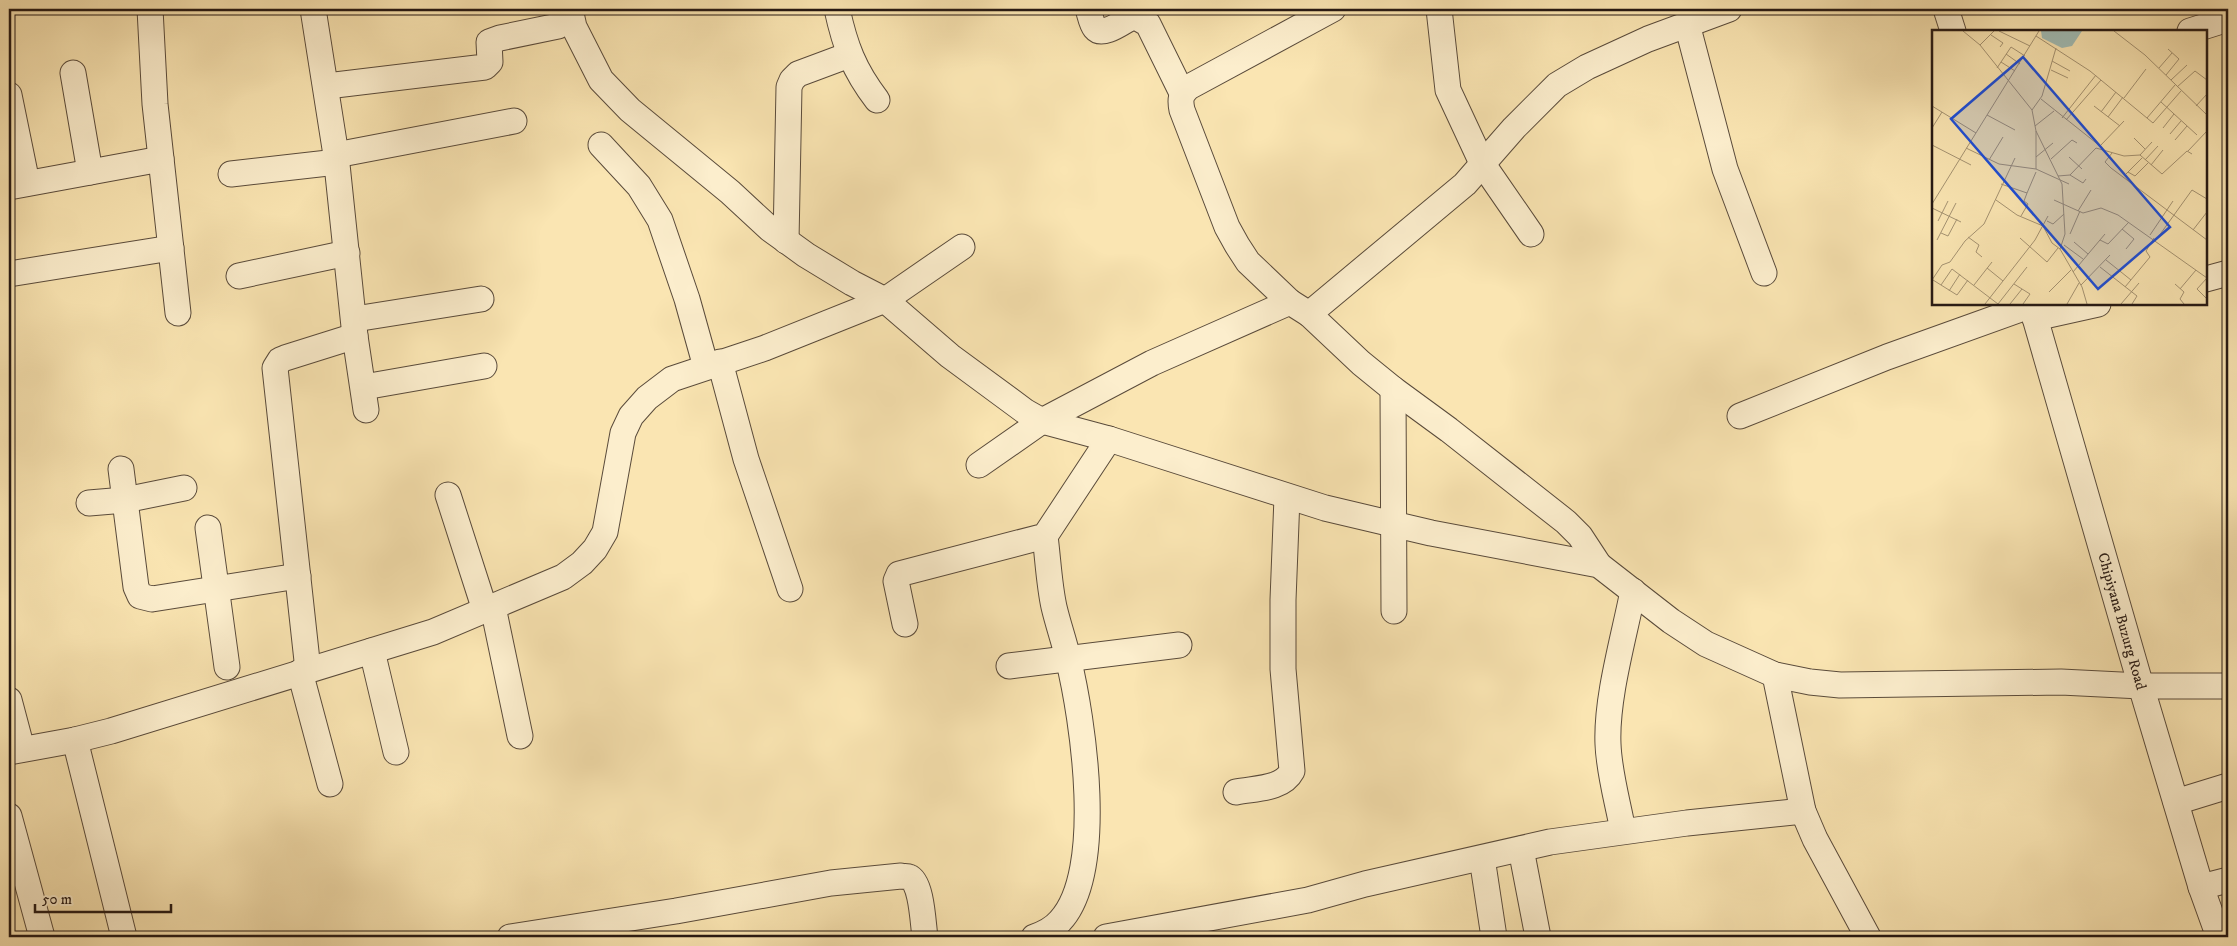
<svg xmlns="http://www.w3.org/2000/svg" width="2237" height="946" font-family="'IM FELL DW Pica',serif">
<rect width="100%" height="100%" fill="#fae5b2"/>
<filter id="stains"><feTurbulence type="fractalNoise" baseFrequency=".004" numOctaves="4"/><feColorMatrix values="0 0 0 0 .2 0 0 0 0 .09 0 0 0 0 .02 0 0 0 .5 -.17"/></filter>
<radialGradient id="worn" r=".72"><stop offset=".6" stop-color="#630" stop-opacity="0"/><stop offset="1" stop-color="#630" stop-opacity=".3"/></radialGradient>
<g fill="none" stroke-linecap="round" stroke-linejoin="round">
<defs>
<g id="minor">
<path d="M150,9L155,104L178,313"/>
<path d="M313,9L336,155L355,336L366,410"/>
<path d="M570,9L574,27L601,80L630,110L730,192L770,229L806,255L852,283L885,300L950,356L1026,412L1042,421L1109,439L1325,508L1431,533L1599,565L1671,621L1706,644L1775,675L1810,682L1840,685L2061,682L2141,686H2228"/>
<path d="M837,9C845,46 854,70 877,100"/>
<path d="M1088,9C1090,14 1091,23 1095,28C1103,38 1125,20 1134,16L1148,24L1182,93"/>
<path d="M1439,9L1448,90L1482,163L1531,234"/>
<path d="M1946,9L1953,31"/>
<path d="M1687,24L1725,169L1764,273"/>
<path d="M2190,31L2228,19"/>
<path d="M73,73L90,172"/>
<path d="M327,86L485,67L490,62L489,42L500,38L558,26"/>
<path d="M9,95L27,183"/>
<path d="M601,145L639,186L660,220L687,299L706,367"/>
<path d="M336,155L514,121"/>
<path d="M231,174L337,162"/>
<path d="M9,187L161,159"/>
<path d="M786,241L789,87L792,80L798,74L849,55"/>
<path d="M9,274L171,248"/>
<path d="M239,276L347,253"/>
<path d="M2206,279L2228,273"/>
<path d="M1290,302L1248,262L1237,245L1227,227L1182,110C1180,100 1180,95 1189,87L1333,9"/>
<path id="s1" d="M2031,304L2141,686L2201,887L2219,937"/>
<path d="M1309,314L1361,363L1393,389L1449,430L1566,522L1580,536L1599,565"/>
<path d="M2035,318L2098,304"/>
<path d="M355,319L481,299"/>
<path d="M720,362L746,459L790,589"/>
<path d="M364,387L484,366"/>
<path d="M1393,389L1394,611"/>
<path d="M1740,416L1887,357L2032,305"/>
<path d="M979,465L1042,421L1152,363L1290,302L1309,314L1465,184L1514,128L1557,85L1587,67L1648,39L1729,9"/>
<path d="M121,469L136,587L140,596L152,599L298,576"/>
<path d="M448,495L485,610"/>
<path d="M89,503L125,500L184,488"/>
<path d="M208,528L227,667"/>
<path d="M493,607L520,736"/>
<path d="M905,624L896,581L899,574L1045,536L1109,439"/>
<path d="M372,651L396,752"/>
<path d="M1009,666L1179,645"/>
<path d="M308,670L275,368L280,360L285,358L355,336"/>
<path d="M300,672L330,784"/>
<path d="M1775,675L1803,811L1815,839L1868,937"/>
<path d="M9,700L22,749"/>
<path d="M75,740L124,937"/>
<path d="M9,752L75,740L111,731L433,632L563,577L582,563L595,549L605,532L623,433L631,416L647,398L672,379L765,348L885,300L962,247"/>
<path d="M1236,792C1254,788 1282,790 1292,771L1283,669V600L1287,497"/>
<path d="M2176,802L2228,786"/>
<path d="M9,816L42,937"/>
<path d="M1623,831C1618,803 1609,773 1608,744C1606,698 1624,637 1633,591"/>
<path d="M1521,849L1538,937"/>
<path d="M1482,858L1494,937"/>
<path d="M2201,887L2228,880"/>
<path d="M510,937L676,911L831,883L901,876C904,877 907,876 909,877C922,882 923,925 925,937"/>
<path d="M1034,937C1043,934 1054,928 1060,921C1106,872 1083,719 1068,658C1064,641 1058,624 1054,607C1049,584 1048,559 1045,536"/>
<path d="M1106,937L1308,900L1365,884L1550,842L1687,823L1803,811"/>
</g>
</defs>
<use href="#minor" stroke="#5a4b3b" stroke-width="27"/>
<use href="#minor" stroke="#fceecd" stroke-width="25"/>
</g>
<g text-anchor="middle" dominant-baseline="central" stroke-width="5" stroke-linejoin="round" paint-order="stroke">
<g font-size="15" fill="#251813" stroke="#fceecd">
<text stroke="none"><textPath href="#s1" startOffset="330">Chipiyana Buzurg Road</textPath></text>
</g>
</g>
<g transform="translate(1932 30)">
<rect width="275" height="275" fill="#fae5b2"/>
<path d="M109,1H150L140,16L130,18L110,8Z" fill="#a1bdb6"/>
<path fill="none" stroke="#a59372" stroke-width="1" d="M31,1L48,15L100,80L104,101L130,154L133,204L128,219L150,257L155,274M67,1L98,16M182,1L213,25L275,85M59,5L71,13L68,17M104,6L158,41L221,93L249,61M48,15L62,1M74,24L88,34M120,31L138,41M69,32L83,41M65,38L79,17L93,26M227,38L240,23M119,40L136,48M234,45L247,29L236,19M239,50L255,35M245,57L263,41L275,50M192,68L214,39M109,69L168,116L192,91M229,72L265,105M0,76L44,103M162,76L188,96M264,76L275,64M100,80L110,66L124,18M169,82L184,62M55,85L83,100M176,87L191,67M130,88L164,45M215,88L243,55M134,90L169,50M103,96L122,81M0,98L10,82M231,98L242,84M104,101V139M238,104L249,91M202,108L213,119M243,110L255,96M0,115L39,135M34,118L67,134L104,139L137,154M256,121L275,101M180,123L173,132L179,138L275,210M208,125L220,112M104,127L121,113M137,127L150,139M119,129L140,110L145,113M57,130L71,107M213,130L226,116M219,135L231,120M196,142L203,146L216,133M194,144L210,128M138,145L164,118L192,126L208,125L230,144L255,121L260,124M126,146L138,145L151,153L154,149M69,154L95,163L104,142M64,170L85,185L111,196L120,213L128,219M122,170L151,183L169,178L186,185L275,248M0,174L107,1M0,178L29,192M146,181L159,160M89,186L96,174L92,171L95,163M6,191L16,171M115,191L121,194L132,184M190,199L202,209L194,219M261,200L275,182M9,203L16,206L25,189M138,204L148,181M218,205L241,171M36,207L47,215L44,222L50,227M88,208L115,232L126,218M5,210L24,173M168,210L176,214L197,192M224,210L260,160L275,169M142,212L156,224M132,215L151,229M174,230L199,250M168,237L205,266L200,274M55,238L71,251M141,242L173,204M275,248L265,259L275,269M0,250L10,235L18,232L33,211L52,194L83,128M1,250L25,265L36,250M82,254L98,264L91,274M243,254L252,262L248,269L252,274M9,255L20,239L66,274M42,255L60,232M149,255L178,225M193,257L218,227L214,221L222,208M248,259L264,240M17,261L28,244M117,262L139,240M53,274L103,210L116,186M66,274L95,237M78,274L90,259M135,274L147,253M189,274L207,253"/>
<path fill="#1d4ed8" fill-opacity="0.15" stroke="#1d4ed8" stroke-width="2.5" d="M91,27L238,197L166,259L19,89Z"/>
<rect width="275" height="275" fill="none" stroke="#251813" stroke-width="2.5"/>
</g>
<rect width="2237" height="946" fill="none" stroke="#fae5b2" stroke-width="30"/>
<rect x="10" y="10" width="2217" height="926" fill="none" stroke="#251813" stroke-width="2.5"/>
<rect x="15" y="15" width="2207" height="916" fill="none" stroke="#251813"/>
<path d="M35 904v8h136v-8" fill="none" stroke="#251813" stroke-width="2.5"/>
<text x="42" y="904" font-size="15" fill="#251813" stroke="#fceecd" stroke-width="4" paint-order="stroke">50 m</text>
<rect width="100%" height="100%" filter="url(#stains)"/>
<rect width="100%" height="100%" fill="url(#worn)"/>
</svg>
